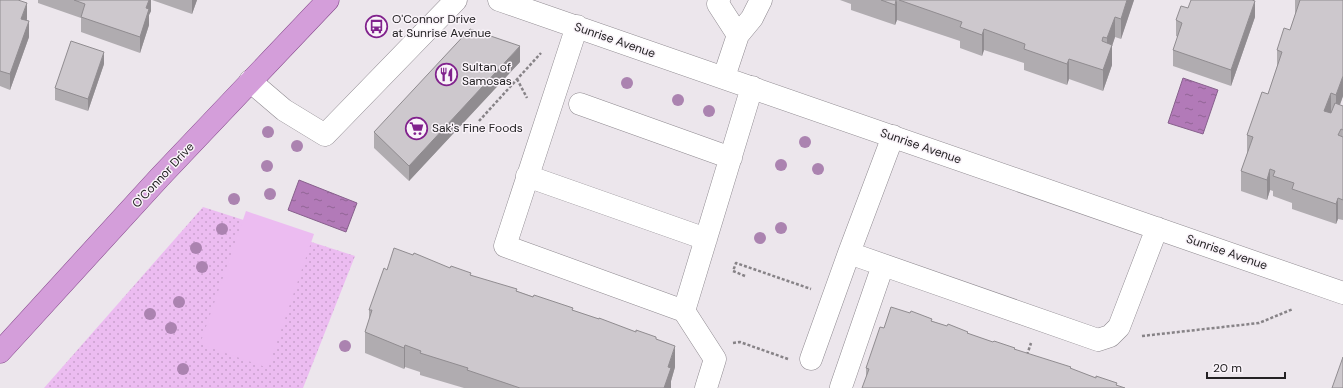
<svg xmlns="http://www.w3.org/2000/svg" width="1343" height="388" font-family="'DM Sans',sans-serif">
<defs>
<pattern id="park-dots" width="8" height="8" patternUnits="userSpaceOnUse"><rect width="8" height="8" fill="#ecbcf1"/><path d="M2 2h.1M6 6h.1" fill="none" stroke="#caa1ce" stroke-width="1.8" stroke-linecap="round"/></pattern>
<pattern id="water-ripples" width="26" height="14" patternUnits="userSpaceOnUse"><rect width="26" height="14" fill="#b27ab8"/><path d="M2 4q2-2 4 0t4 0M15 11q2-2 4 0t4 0" fill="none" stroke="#916495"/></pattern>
</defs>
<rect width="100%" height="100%" fill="#ece6ec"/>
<path fill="url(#park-dots)" d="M203,207L355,256L303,388H44Z"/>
<path fill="#ecbcf1" d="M246,211L314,234L268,368L200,344Z"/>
<path fill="url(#water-ripples)" stroke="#87608c" d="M1183,78L1218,90L1203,134L1168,123Z
M299,180L357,203L346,232L288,210Z"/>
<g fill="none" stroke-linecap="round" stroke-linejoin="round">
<defs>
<path id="minor" d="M499,0L1343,293
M719,0L718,4L738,35
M577,26L505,246L684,311
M724,77L738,35L752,18L761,0
M250,81L284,110L325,135L456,0
M580,104L731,158
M527,176L706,239
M849,253L1098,340L1110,336L1119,327L1157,228
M811,359L849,253L893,136
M841,387L883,265
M706,388L715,359L684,311L752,87"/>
<path id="major" d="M0,352L159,178L328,0"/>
</defs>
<use href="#minor" stroke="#8f8a90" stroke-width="23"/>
<use href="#major" stroke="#84488b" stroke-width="23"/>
<path stroke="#878387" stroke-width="2.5" stroke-dasharray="3 2" stroke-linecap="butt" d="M517,79L527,98
M479,121L541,53
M745,276L733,271L736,263L811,289
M1142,336L1259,323L1293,309
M733,343L740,342L788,359
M1027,355L1031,343"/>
<use href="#minor" stroke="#fff" stroke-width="22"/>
<use href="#major" stroke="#d49eda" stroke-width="22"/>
</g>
<g fill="#ab83b0">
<circle cx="627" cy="83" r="6"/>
<circle cx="678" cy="100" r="6"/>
<circle cx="709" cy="111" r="6"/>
<circle cx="268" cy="132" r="6"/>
<circle cx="805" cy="142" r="6"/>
<circle cx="297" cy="146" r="6"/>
<circle cx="781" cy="165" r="6"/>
<circle cx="267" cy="166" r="6"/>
<circle cx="818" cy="169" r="6"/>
<circle cx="270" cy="194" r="6"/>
<circle cx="234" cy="199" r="6"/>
<circle cx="781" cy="228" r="6"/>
<circle cx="222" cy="229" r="6"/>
<circle cx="760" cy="238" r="6"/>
<circle cx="196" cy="248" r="6"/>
<circle cx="202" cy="267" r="6"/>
<circle cx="179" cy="302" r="6"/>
<circle cx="150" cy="314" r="6"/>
<circle cx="171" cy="328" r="6"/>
<circle cx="345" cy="346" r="6"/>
<circle cx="183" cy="369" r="6"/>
</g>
<path fill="#b0acb0" d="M0,0L27,19L26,20L29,37L10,90L0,86Z
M38,0H151V11L149,15V25L140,53L81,32V18L38,3Z
M152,0H197L192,14Z
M840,0H1134L1121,39L1115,37L1112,46V65L1103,91L1069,79L1067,85L1024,70V63L984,50L982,56L960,48V41L897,20L895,25L851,10V4Z
M1295,0H1343V96L1340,105L1343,106V220L1338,219L1336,224L1292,209V203L1273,196V191L1270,190L1267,200L1241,191V171L1247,154V135L1268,94L1277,67V50L1290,30L1295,15Z
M1188,8L1255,17L1231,86L1173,66V50L1178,37L1176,36V20Z
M520,62L409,181L374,148V132Z
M104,64L88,111L55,100V88Z
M450,268L656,339L675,367L671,381V388H464L420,375V372L405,367L404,369L365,353V332L369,320V310L387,270Z
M932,321L1096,378L1117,383L866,377V368L884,328Z"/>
<path fill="#908c90" d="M149,0H151V11L149,15V25L140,53V37L146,8Z
M192,0H197L192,14Z
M897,0V20L895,25V5Z
M1127,0H1134L1121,39V19Z
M1255,1V17L1231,86V70Z
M27,3V19L21,35V19Z
M1115,17V37L1112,46V65L1103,91V70L1107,57V38Z
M29,21V37L10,90V74Z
M984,29V50L982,56V35Z
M520,46V62L409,181V166Z
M104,52V64L88,111V99Z
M1069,59V79L1067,85V64Z
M1343,76V96L1336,115V95Z
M1331,93V113L1324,132V111Z
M1270,169V190L1267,200V180Z
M1338,198V219L1336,224V204Z
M405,345V367L404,369V348Z
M675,346V367L671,381V388H664L668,367Z"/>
<path fill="#cdc8cd" stroke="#908c90" d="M0,0H18L27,3L21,19L29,21L10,74L0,71Z
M74,0H149L146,8L149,9L140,37L81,17L85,4Z
M881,0H896L895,5Z
M899,0H1127L1121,19L1115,17L1107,38L1103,37L1102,41L1112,45L1103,70L1069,59L1067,64L1024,49L1025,44L984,29L982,35L960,27L962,22Z
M1191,0H1252L1255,1L1231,70L1173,50L1182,23L1176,20L1181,6L1188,8Z
M1300,0H1343V76L1336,95L1331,93L1324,111L1331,113L1335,103L1343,106V130L1341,129L1338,135L1343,137V200L1338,198L1336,204L1292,189L1294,183L1273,176L1275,171L1270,169L1267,180L1241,171L1253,137L1247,135L1262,92L1268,94L1282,52L1277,50L1284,28L1290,30Z
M470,29L520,46L409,166L374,132Z
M71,41L104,52L88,99L55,88Z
M394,248L413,255L414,253L450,268L451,266L471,273L470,275L517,289L516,291L533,297L534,295L573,308L572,310L599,319V318L636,332V330L656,337V339L675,346L668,367L671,368L664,388H520L467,370L468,368L420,353L421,351L405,345L404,348L365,332L372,310H369L384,268L387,270Z
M891,307L910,313L911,311L932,319L931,321L947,326L948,324L968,332L967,333L993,342L994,341L1015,348L1014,349L1071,367L1070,368L1096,378V376L1117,383L1116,385L1125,388H862L869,369L866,368L880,327L884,328Z
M1343,357V388H1332Z"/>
<defs>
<symbol id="bus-ring" viewBox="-11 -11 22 22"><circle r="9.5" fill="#f9f3f9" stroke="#81228d" stroke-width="1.5"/><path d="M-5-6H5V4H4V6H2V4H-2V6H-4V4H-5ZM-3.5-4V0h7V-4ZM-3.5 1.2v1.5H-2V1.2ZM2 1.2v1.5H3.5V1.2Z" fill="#81228d"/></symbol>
<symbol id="restaurant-ring" viewBox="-11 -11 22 22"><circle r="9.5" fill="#f9f3f9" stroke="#81228d" stroke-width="1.5"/><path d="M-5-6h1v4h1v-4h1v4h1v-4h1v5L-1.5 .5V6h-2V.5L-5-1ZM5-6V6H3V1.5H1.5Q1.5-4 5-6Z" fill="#81228d"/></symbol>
<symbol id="supermarket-ring" viewBox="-11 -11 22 22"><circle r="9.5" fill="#f9f3f9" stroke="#81228d" stroke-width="1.5"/><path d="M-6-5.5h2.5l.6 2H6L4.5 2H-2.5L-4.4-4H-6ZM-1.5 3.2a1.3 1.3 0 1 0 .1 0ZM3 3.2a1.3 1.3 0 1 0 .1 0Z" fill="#81228d"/></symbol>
</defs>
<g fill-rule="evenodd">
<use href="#bus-ring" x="364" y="14" width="25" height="25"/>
<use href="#restaurant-ring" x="434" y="62" width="25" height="25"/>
<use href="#supermarket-ring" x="404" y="116" width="25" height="25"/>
</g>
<g text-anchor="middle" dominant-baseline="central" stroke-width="3" stroke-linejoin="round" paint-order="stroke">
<g font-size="12" fill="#242224" stroke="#f9f3f9" text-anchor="start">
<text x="392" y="19">O'Connor Drive<tspan x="392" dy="14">at Sunrise Avenue</tspan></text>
<text x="462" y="67">Sultan of<tspan x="462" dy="14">Samosas</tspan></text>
<text x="432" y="128">Sak's Fine Foods</text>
</g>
<g font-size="12" fill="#242224" stroke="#f9f3f9">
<text transform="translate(615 40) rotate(19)">Sunrise Avenue</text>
<text transform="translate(921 146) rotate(19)">Sunrise Avenue</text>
<text transform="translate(163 175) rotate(-47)">O'Connor Drive</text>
<text transform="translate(1227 252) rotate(19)">Sunrise Avenue</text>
</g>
</g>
<path d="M1207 372v6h78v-6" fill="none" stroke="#242224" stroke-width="2"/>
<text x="1213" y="372" font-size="12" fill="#242224" stroke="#f9f3f9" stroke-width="3" paint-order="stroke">20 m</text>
</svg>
